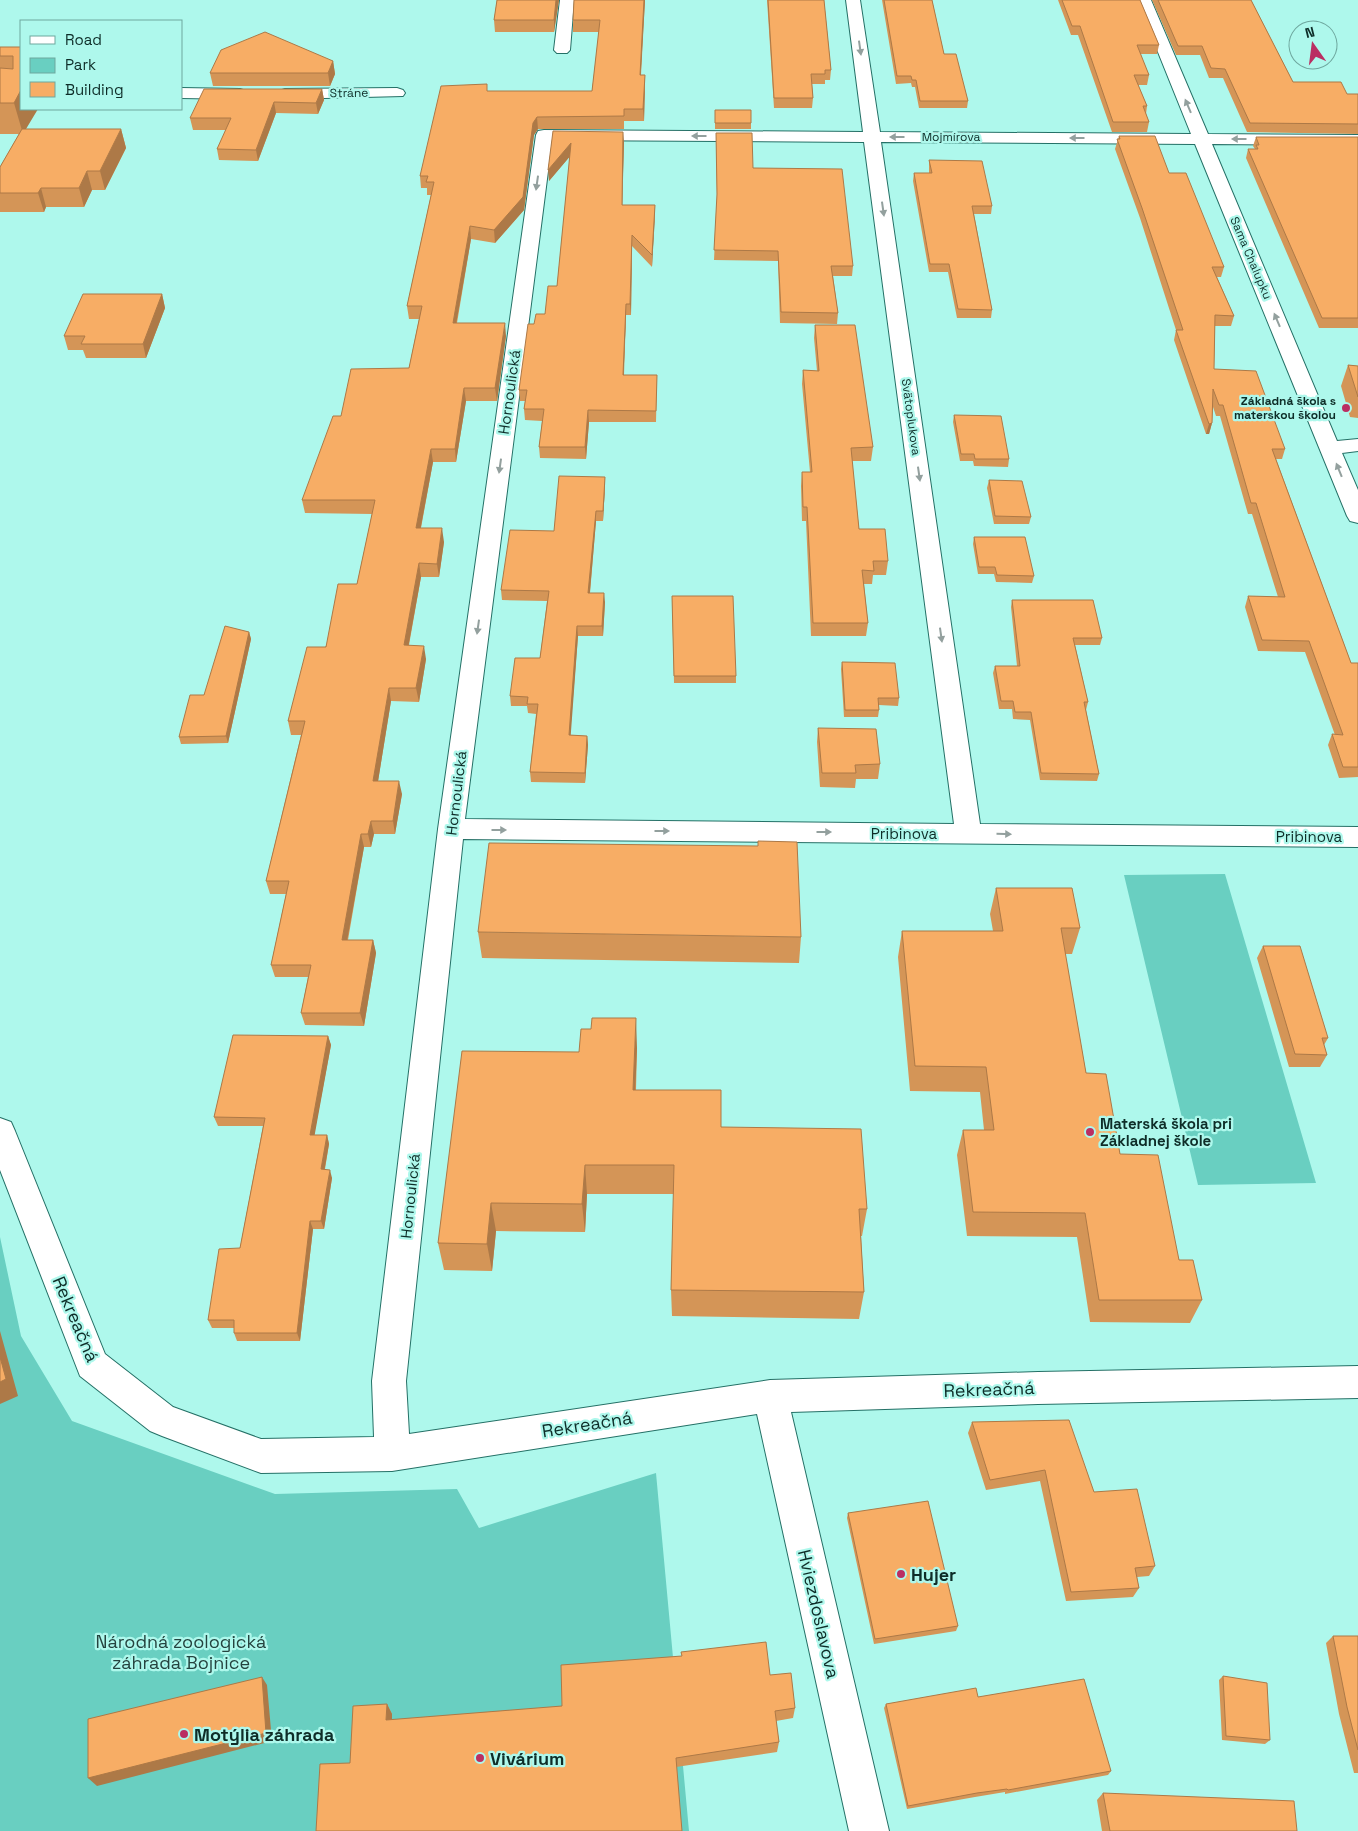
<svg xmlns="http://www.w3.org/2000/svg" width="1358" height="1831" font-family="'Space Grotesk',sans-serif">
<rect width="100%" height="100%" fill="#aef8ec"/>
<path fill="#69cfc1" d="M1225,874L1316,1183L1198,1185L1124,875Z
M0,1237L21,1336L72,1421L275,1494L457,1489L479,1528L656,1473L689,1831H0Z"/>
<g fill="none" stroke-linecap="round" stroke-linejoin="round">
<defs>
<path id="minor" d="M560,0H574L570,50L567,53H557L554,50Z
M846,0H860L880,132L1191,134L1137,0H1151L1208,134L1358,135V145L1212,144L1337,441L1358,439V451L1342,453L1358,490V523L1350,521L1347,516L1195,144L881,142L980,824L1358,827V847L463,839L406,1381L409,1434L770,1380L1038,1372L1358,1366V1398L1038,1404L791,1412L889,1831H849L757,1414L392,1471L261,1473L162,1436L150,1431L80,1376L0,1170V1118L11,1122L15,1131L105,1354L173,1407L261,1439L374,1437L372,1381L438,829L536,135L538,131L544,130L863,132ZM552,140L864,142L954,824L465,819Z
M181,88L240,89L246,91L248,94L246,97L240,99L181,98Z
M397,88L403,90L405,93L403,96L285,99L279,97L277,94L279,91L285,89Z"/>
</defs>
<use href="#minor" stroke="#247066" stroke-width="2"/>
<use href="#minor" fill="#fff" fill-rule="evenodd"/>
</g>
<path fill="#d49557" d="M497,0H559L554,32H495L494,20Z
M645,0L641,75H645L644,121H624V129H538L534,135L524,210L495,243L471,239L457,323L506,336L497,401H466L456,462H433L421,528L444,542L439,577H421L409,645L426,659L419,702L391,701L378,781L402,794L395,834H374L371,847H364L348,940H373L376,953L364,1026L305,1025L301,1013L308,977H275L271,965L286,894H270L266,881L301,735H291L288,721L357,584L372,514L305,513L302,500L341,416L409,368L419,319H409L407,306L431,195H427V188H421L420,176L487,91H592L599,32H573V20Z
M767,0H824L831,70L830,80H825V84H812L813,98L812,108H774Z
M882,0H932L944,54L968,101L967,108H919L915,87H912L911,83L896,84Z
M1058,0H1140L1159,45L1157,54H1140L1149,75L1147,85H1138L1147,106L1146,114L1149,122L1147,132H1112L1078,35H1071Z
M1152,0H1251L1293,82L1347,94H1358V134L1247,132L1223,78H1209L1200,55H1176Z
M0,47H21L26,129H121L126,148L105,190H92L84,207H46L44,212H0V167L19,134H0Z
M333,61L335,74L330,86H213L210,73Z
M322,89L324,100L318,114L276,113L258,161L219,160L217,149L226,130H193L190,118Z
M715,110L751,123V129H715Z
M553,131L624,142L622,205H655L652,267L632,246L631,315H626L624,375H657L656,422H589L586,459L540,458L539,447L542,421L525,420L524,409L525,401H520L519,390L534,324L545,314L557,286L570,156L549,181Z
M716,133L853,266L852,276H833L838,313L837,324L780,323L778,261L714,260L717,199Z
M1119,136L1169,173L1224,267L1221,277H1217L1234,316L1231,326H1215L1214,369L1285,449L1282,459H1276L1351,663H1358V777L1339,778L1328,745L1332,734L1335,735L1305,652L1258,651L1245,607L1248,596L1278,597L1252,514H1248L1220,416H1216L1213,407L1212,423L1209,434H1206L1174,340L1176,330L1140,218L1115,149Z
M1256,137H1358V328H1319L1246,158L1248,149H1255L1253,146Z
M929,160L992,206L991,214H974L992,310L991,318H957L948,272H929L913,181L914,173H929Z
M162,294L165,308L146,358H86L83,350H68L64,336Z
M815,325L873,447L871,461H852L859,529L888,561L886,575H873L872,584H864L868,623L866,636H811L806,521H802L801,486L802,472H810L802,384L803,370L817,371L814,338Z
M1348,365L1358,366V418L1350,417L1341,386Z
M954,415L1009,459L1008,467L974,466L973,461H960L953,422Z
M605,477V486L603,521H596L590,593L605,602L603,636H578L570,735L587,736L588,745L585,783L531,782L530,772L536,714L528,713L527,706H511L510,696L540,658L547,601L502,600L501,590L554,531Z
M989,480L1031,517L1029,524H994L987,488Z
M974,537L1034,576L1032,583L996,582L994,574H978L973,544Z
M672,596L736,676V683H674Z
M1012,600L1102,638L1100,645H1075L1088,702L1086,710L1099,774L1097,781L1040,780L1030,720L1013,719L1012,709H999L993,673L995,666H1017L1011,607Z
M249,632L251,639L228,743L181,744L179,737L204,695Z
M842,662L899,698L898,706L879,705V710L878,717H844L841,669Z
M818,728L880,764L878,779H856L855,788L820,787L817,742Z
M996,888L1080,928L1072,954H1065L1086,1073L1120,1154L1202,1300L1190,1323L1090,1322L1077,1237L967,1236L957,1155L963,1130H984L980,1092L910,1091L898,957L902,931H993L990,914Z
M478,932L801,937L799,963L482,958Z
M1263,946L1328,1038L1324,1045L1327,1055L1320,1067H1289L1257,958Z
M328,1036L331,1045L314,1135H327L329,1144L325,1169L332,1178L324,1229H313L300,1341H237L234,1333V1328H212L208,1320L240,1248L263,1126H218L214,1117Z
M637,1048L636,1090L721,1127L867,1209L862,1236H861L864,1292L859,1319L672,1316L671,1290L674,1194H587L585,1232L496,1231L492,1271L444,1270L438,1243L579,1052Z
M972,1422L1094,1492L1155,1566L1149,1576L1137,1577L1139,1588L1133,1597L1066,1601L1040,1481L986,1490L968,1433Z
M848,1513L958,1626L956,1631L874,1644L847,1518Z
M1333,1636H1358V1773H1354L1339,1714L1326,1643Z
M770,1675L795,1708L793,1718L776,1721L779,1742L777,1752L676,1767L350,1763L387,1704L392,1714V1720L562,1706Z
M1223,1676L1270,1740L1265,1744L1222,1740L1219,1680Z
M978,1697L1111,1771L1108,1775L1005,1794V1792L975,1797L907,1809L884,1708L886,1704Z
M1103,1793L1297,1831H1102L1097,1800Z"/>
<path fill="#ad7947" d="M556,0H559L554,32V20Z
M644,0H645L640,87V75Z
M333,61L335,74L330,86L328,73Z
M645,75V87L644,121L643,109Z
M322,89L324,100L318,114L316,103Z
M21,90V109H38L23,134L14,103Z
M274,102L276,113L258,161L256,150Z
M537,117L538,129L534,135L524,210L495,243L494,230L533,123Z
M121,129L126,148L105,190L100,171Z
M623,132L624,142L622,216V205Z
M571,143L572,154L549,181L548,170Z
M87,171L92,190L84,207L79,188Z
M41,188L46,207L44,212L38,193Z
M655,205V216L652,267V255Z
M470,226L471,239L454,336L453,323Z
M632,235V246L631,315L630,304Z
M162,294L165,308L146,358L143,344Z
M626,304V315L623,387V375Z
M505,323L506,336L497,401L495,388Z
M464,388L466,401L456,462L455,449Z
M588,410L589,422L586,459L585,447Z
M1212,423L1209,434H1206L1209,424Z
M431,449L433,462L418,542L416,528Z
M605,477V486L603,521V511Z
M596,511V521L589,602L588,593Z
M442,528L444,542L439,577L437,564Z
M419,563L421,577L406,659L404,645Z
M604,593L605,602L603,636L602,626Z
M577,626L578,636L570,745L569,735Z
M249,632L251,639L228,743L226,736Z
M424,646L426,659L419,702L416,688Z
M389,688L391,701L376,794L373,781Z
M587,736L588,745L585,783V773Z
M399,781L402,794L395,834L393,821Z
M371,821L374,834L371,847L368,834Z
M361,834L364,847L345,952L342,940Z
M373,940L376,953L364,1026L360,1013Z
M636,1018L637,1048L634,1119L633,1090Z
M328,1036L331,1045L313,1144L310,1135Z
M327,1135L329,1144L323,1178L321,1169Z
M585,1165L587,1194L585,1232L582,1204Z
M330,1170L332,1178L324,1229L321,1221Z
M491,1203L496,1231L492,1271L487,1244Z
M310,1221L313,1229L300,1341L297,1333Z
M0,1331L18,1396L0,1404Z
M262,1677L267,1685L272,1741L97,1786L88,1778Z
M387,1704L392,1714V1731L386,1720Z"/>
<path fill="#f7ad65" stroke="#ad7947" d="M497,0H556L554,20H494Z
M574,0H644L640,75H645L643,109H624V116L537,117L533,123L523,197L494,230L470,226L453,323H505L495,388H464L455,449H431L416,528H442L437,564L419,563L404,645L424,646L416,688H389L373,781H399L393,821H371L368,834H361L342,940H373L360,1013H301L311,965H271L289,881H266L305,721H288L307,647H326L338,584H357L375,500H302L333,416H341L351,369L409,368L422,306H407L434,182H426L428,176H420L441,86L487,84V91H592L600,20H573Z
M768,0H824L831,70H825V74H811L813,98H774Z
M884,0H932L944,54H956L968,101H920L916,80H912L911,76H897Z
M1062,0H1140L1159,45H1137L1149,75H1134L1147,106H1143L1149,122H1113L1080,26H1072Z
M1158,0H1251L1293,82H1341L1347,94H1358V124L1250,123L1225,69L1211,68L1202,46H1178Z
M265,32L333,61L328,73H210L221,50Z
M0,47H21V90L14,103H0V68L13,69V56H0Z
M204,89H322L316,103L274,102L256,150L217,149L231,118H190Z
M715,110H751V123H715Z
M22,129H121L100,171H87L79,188H41L38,193H0V167Z
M553,131L623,132L622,205H655L652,255L632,235L630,304H626L623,375H657L656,411L588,410L585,447H539L544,409H524L527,390H519L528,324H534L536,314H545L548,286H557L571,143L548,170Z
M716,133H752L753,168L842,169L853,266H831L838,313L781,312L778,251L714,250L717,194Z
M1119,136H1155L1169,173H1186L1224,267H1212L1234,316L1215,315L1214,369L1256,371L1285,449H1272L1351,663H1358V767H1343L1332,734L1343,735L1309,641L1262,640L1248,596L1285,597L1256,503H1251L1223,405H1219L1213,389L1212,423L1209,424L1176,330H1183L1142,208L1117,139H1120Z
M1256,137H1358V318H1322L1248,149H1258L1256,145H1259Z
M929,160L982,161L992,206H972L992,310L958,309L949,264H930L914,173H932Z
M83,294H162L143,344H81L85,336H64Z
M815,325H855L873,447L851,448L859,529H885L888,561H873L874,571L862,570L868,623H813L807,507H803L802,472H812L803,370L819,371Z
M1348,365L1358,366V397Z
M954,415L1001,416L1009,459H975L974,454H961Z
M559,476L605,477L603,511H596L588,593H604L602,626H577L569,735L587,736L585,773L530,772L538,704H527L528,697L510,696L515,658H540L549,591L501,590L510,530L554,531Z
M989,480L1022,481L1031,517L995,516Z
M974,537H1025L1034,576L997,575L995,567H979Z
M672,596H733L736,676H674Z
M1012,600H1093L1102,638H1073L1088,702H1084L1099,774L1041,773L1031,712H1015L1013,701H1001L995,666H1020Z
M225,626L249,632L226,736L179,737L190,695H204Z
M842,662L895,663L899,698H878L879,710H845Z
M818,728L876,729L880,764L855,765L856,773H822Z
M758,841L797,842L801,937L478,932L489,843L758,846Z
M996,888H1072L1080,928H1061L1086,1073L1106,1074L1120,1154L1158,1155L1179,1260H1193L1202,1300H1099L1085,1213L973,1212L963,1130H994L986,1067L915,1066L902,931H1003Z
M1263,946H1300L1328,1038H1322L1327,1055L1295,1054Z
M592,1018H636L633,1090H721V1127L861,1129L867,1209H859L864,1292L671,1290L674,1165H585L582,1204L491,1203L487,1244L438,1243L462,1051L579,1052L581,1029H591Z
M233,1035L328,1036L310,1135H327L321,1169L330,1170L321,1221H310L297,1333H234V1320H208L219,1249L240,1248L265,1118L214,1117Z
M0,1357L6,1379L0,1382Z
M1069,1420L1094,1492L1137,1489L1155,1566L1135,1568L1139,1588L1071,1592L1045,1470L990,1480L972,1422Z
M928,1501L958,1626L875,1639L848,1513Z
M1333,1636H1358V1750L1347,1707Z
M766,1642L770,1675L791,1673L795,1708L775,1711L779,1742L676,1758L682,1831H316L320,1764L350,1763L353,1706L387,1704L386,1720L562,1706L561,1665L682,1656L681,1652Z
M1223,1676L1267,1683L1270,1740L1226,1736Z
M262,1677L266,1733L88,1778V1719Z
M1084,1679L1111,1771L1008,1790L1007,1789L977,1793L908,1806L886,1704L976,1688L978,1697Z
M1103,1793L1294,1801L1297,1831H1110Z"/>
<defs><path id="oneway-solid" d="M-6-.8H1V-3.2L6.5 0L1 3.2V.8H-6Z" transform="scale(1.25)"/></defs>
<g fill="#93a09e">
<use href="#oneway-solid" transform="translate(860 48) rotate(82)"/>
<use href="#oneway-solid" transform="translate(1188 106) rotate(-113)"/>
<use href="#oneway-solid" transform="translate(699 136) rotate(-180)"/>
<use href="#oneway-solid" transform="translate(897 137) rotate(-180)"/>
<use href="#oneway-solid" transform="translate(1077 138) rotate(-180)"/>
<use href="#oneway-solid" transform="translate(1239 139) rotate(-180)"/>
<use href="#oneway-solid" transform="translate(537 183) rotate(98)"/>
<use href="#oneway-solid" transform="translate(883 209) rotate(82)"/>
<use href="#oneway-solid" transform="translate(1277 320) rotate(-113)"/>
<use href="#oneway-solid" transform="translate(500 466) rotate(98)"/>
<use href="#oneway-solid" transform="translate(1339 470) rotate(-112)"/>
<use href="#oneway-solid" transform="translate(919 474) rotate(82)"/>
<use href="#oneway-solid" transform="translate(478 627) rotate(98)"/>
<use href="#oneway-solid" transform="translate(941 635) rotate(82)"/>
<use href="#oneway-solid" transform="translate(499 830)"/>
<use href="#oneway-solid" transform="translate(662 831)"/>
<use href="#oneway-solid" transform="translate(824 832)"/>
<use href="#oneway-solid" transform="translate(1004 834) rotate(1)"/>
</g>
<g fill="#ba2e62" stroke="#aef8ec" stroke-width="2">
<circle cx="1346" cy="408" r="5"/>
<circle cx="1090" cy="1132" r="5"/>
<circle cx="901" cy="1574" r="5"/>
<circle cx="184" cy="1734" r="5"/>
<circle cx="480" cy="1758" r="5"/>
</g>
<g text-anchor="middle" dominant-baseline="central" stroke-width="4.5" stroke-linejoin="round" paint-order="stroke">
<g font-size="12" fill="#0e2d28" stroke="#aef8ec">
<text transform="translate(349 93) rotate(-1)">Stráne</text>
<text x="951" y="137">Mojmírova</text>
<text transform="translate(1251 258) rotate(67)">Sama Chalupku</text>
<text transform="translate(911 417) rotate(82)">Svätoplukova</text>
</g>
<g font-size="12" font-weight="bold" fill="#0e2d28" stroke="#aef8ec" text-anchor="end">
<text x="1336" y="401">Základná škola s<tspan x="1336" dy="14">materskou školou</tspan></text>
</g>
<g font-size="15" fill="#0e2d28" stroke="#aef8ec">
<text transform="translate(509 392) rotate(-82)">Hornoulická</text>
<text transform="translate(456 793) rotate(-83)">Hornoulická</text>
<text x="904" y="833">Pribinova</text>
<text x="1309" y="836">Pribinova</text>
<text transform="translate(410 1196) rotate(-84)">Hornoulická</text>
</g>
<g font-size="15" font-weight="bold" fill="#0e2d28" stroke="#aef8ec" text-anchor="start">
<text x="1100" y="1123">Materská škola pri<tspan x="1100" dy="17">Základnej škole</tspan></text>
</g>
<g font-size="18" fill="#0e2d28" stroke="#aef8ec">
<text transform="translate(76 1319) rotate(67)">Rekreačná</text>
<text transform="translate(989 1389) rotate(-2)">Rekreačná</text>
<text transform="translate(587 1424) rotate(-9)">Rekreačná</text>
<text transform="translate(819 1614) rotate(77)">Hviezdoslavova</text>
</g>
<g font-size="18" font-weight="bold" fill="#0e2d28" stroke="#aef8ec" text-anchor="start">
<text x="911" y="1574">Hujer</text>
<text x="194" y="1734">Motýlia záhrada</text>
<text x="490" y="1758">Vivárium</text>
</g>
<g font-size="18" fill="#25433f" stroke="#aef8ec">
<text x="181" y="1641">Národná zoologická<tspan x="181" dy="21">záhrada Bojnice</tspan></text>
</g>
</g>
<rect x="20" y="20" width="162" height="90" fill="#aef8ec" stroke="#6ea79e"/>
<rect x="30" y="36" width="25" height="8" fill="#ffffff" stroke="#6ea79e"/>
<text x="65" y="45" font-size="15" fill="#0e2d28">Road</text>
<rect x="30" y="58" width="25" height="15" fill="#69cfc1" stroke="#6ea79e"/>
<text x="65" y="70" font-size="15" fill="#0e2d28">Park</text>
<rect x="30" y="82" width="25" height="15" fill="#f7ad65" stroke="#6ea79e"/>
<text x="65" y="95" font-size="15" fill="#0e2d28">Building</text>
<g transform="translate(1313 45) rotate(346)"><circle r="24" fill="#aef8ec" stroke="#6ea79e"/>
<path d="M0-4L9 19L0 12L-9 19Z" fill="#ba2e62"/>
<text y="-8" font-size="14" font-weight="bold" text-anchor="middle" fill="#0e2d28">N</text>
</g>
</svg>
